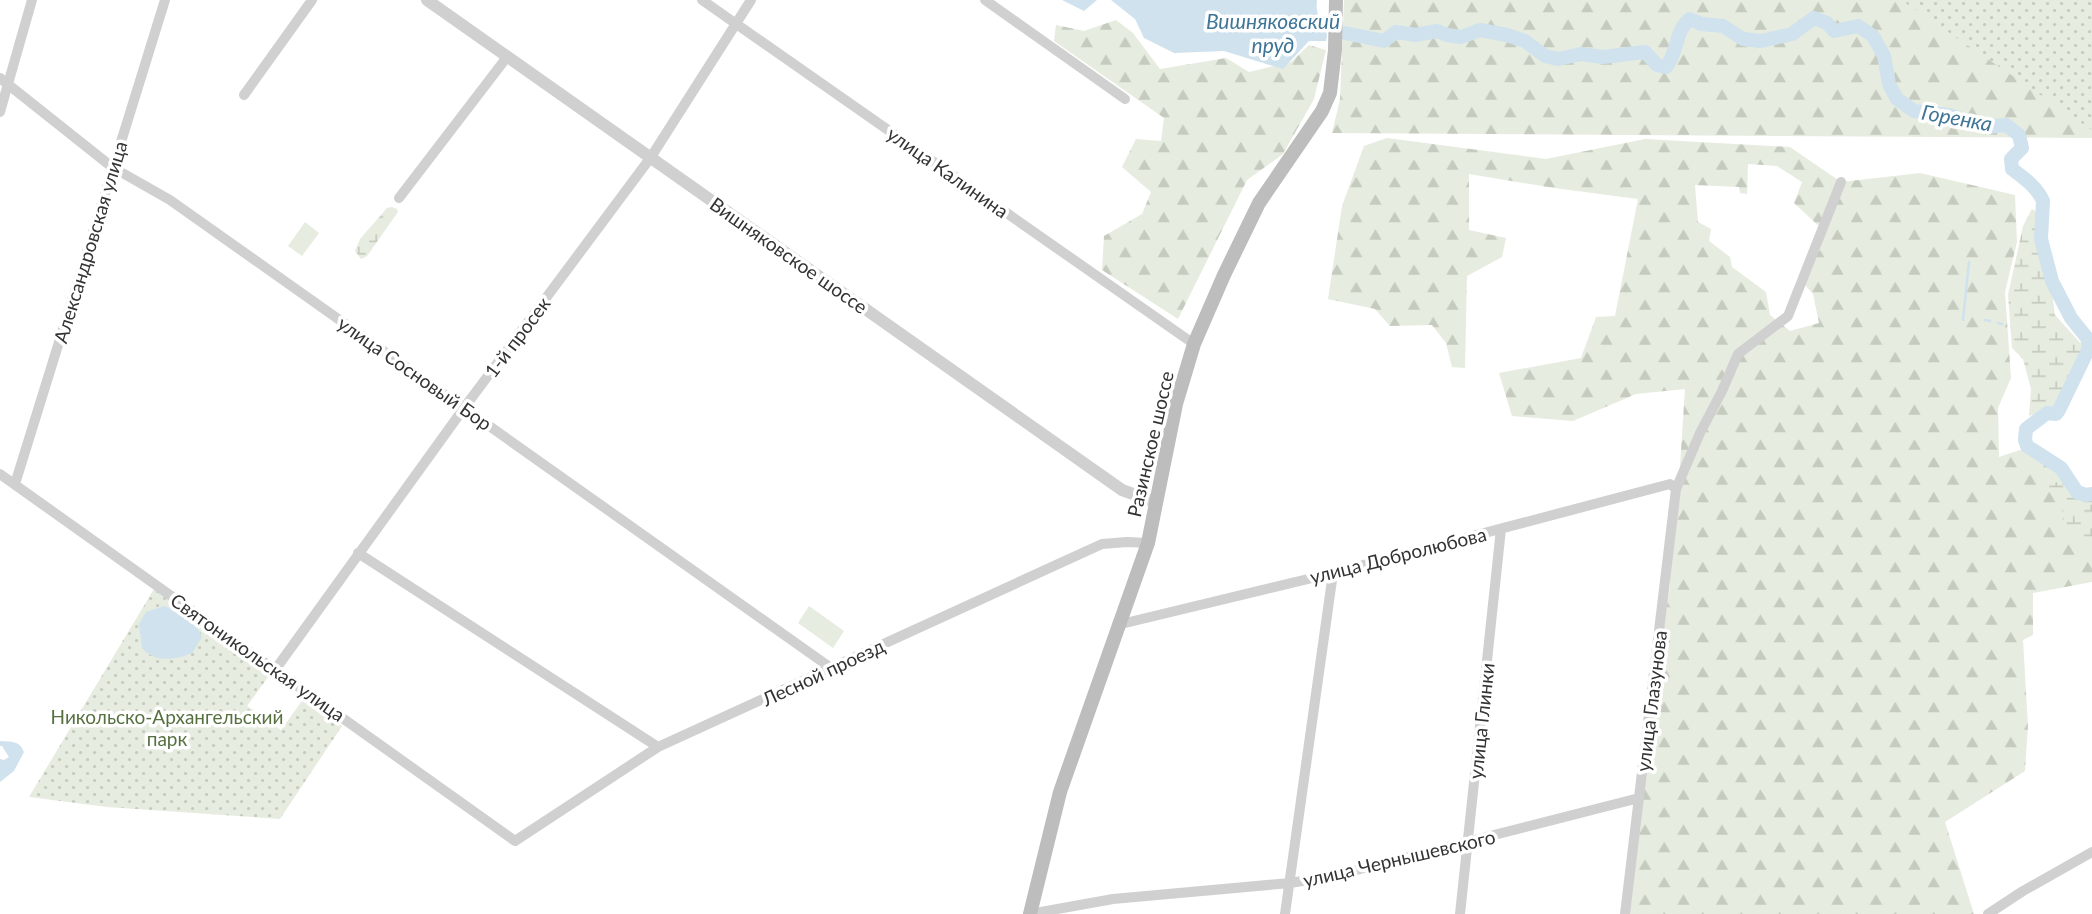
<svg xmlns="http://www.w3.org/2000/svg" width="2092" height="914" font-family="Lato,sans-serif">
<defs>
<pattern id="forest-firs" width="22" height="20" patternUnits="userSpaceOnUse" patternTransform="scale(1.75)"><rect width="22" height="20" fill="#e6ecdf"/><path d="M5 1l3.5 6h-7zM16 11l3.5 6h-7z" fill="#c6cbc0"/></pattern>
<pattern id="wetland-marsh" width="20" height="14" patternUnits="userSpaceOnUse" patternTransform="scale(1.75)"><rect width="20" height="14" fill="#e6ecdf"/><path d="M1 5h8M5 5V1M11 12h8M15 12V8" fill="none" stroke="#c6cbc0"/></pattern>
<pattern id="park-dots" width="8" height="8" patternUnits="userSpaceOnUse" patternTransform="scale(1.75)"><rect width="8" height="8" fill="#e6ecdf"/><path d="M2 2h.1M6 6h.1" fill="none" stroke="#c6cbc0" stroke-width="1.8" stroke-linecap="round"/></pattern>
</defs>
<rect width="100%" height="100%" fill="#fff"/>
<path fill="#e6ecdf" d="M305,222L319,233L302,256L288,246Z
M809,606L844,631L833,648L798,623Z"/>
<path fill="url(#forest-firs)" fill-rule="evenodd" d="M1344,0H2092V138L1332,133L1340,99Z
M1116,20L1133,33L1160,69L1226,58L1249,72L1291,62L1309,45L1326,50L1314,99L1283,154L1247,180L1178,319L1102,270L1104,236L1142,214L1151,192L1122,167L1136,139L1161,141L1164,118L1054,41L1056,25L1084,31Z
M1387,138L1546,159L1645,139L1790,147L1841,182L1920,173L2015,195L2017,242L2005,292L2011,378L1998,408L1999,457L2023,449L2065,467L2066,494L2092,501V582L2033,593V635L2023,640L2028,726L2025,771L1945,822L1974,914H1626L1639,798L1670,585V519L1680,466L1685,389L1636,394L1573,421L1512,416L1499,373L1581,358L1596,317L1615,316L1638,199L1554,188L1469,174V230L1506,238L1502,257L1467,276L1465,368L1452,367L1446,343L1432,325L1390,326L1375,309L1328,299L1342,206L1364,146ZM1748,164L1777,166L1802,182L1794,203L1823,230L1820,250L1811,260L1805,285L1813,294L1819,323L1790,331L1770,315L1766,292L1732,267L1730,257L1709,241L1711,229L1698,222L1695,185L1739,187L1740,193L1747,194Z"/>
<path fill="url(#wetland-marsh)" d="M392,207L397,209L398,212L367,256L361,259L355,251L360,239L387,208Z
M2032,209L2042,216L2055,315L2084,347L2057,406L2029,416L2031,389L2023,359L2012,348L2008,295L2023,226Z
M2058,482L2085,503L2092,505V552L2084,548L2066,533L2061,503L2045,485Z"/>
<path fill="url(#park-dots)" d="M1901,0H2092V130Z
M154,589L271,673L247,706L281,730L304,698L342,726L280,819L107,807L29,797Z"/>
<path fill="#cfe2ee" d="M1062,0H1097L1084,11Z
M1111,0H1317C1314,23 1331,24 1326,41H1309L1283,69L1224,51L1174,53L1144,38L1135,19Z
M165,606C181,614 195,619 202,637L192,653C176,660 154,663 142,648L139,624L146,612Z
M0,741C11,742 19,740 24,752L14,771L0,782V759L4,760L9,757L2,746H0Z"/>
<g fill="none" stroke-linecap="round" stroke-linejoin="round">
<path stroke="#cfe2ee" stroke-width="2.5" d="M1963,320L1969,262
M1985,320L1990,321
M1998,323L2002,324"/>
<path stroke="#cfe2ee" stroke-width="14" d="M1345,33L1384,41L1396,32L1416,35L1437,31L1447,35L1461,37L1480,30L1507,35L1525,41L1545,56L1558,59L1581,54L1603,57L1645,52L1657,65L1666,67C1678,53 1675,30 1690,19L1701,24L1723,26L1743,39L1761,41L1792,34L1814,18L1827,23L1834,31L1858,26L1873,36L1884,56L1889,84L1897,99L1914,111L1949,115L1985,127L2006,125L2019,135L2022,148L2011,159L2012,169C2024,178 2037,187 2043,201L2041,239L2052,281L2071,318L2087,338L2089,348L2059,410L2056,414L2047,413L2026,429L2025,440L2027,446L2061,468L2077,492L2086,495L2092,494"/>
<path stroke="#d0d0d0" stroke-width="10" d="M702,0L1194,344
M985,0L1125,99
M0,78L112,167L170,200L831,668
M244,95L312,0
M0,112L32,0
M399,198L507,57
M0,474L515,841L658,747L1102,544L1127,542L1148,543
M15,484L165,0
M358,553L658,747
M1117,625L1333,573L1670,484L1676,489
M275,670L464,408L651,157L751,0
M1030,914L1113,899L1290,883L1333,876L1639,798
M1285,914L1333,573
M1460,914L1501,529
M1625,914L1676,489L1700,433L1722,391L1738,354L1788,316L1841,182
M1988,914L2023,891L2092,852"/>
<path stroke="#d0d0d0" stroke-width="12" d="M427,0L1122,490L1155,502"/>
<path stroke="#bdbdbd" stroke-width="14" d="M1030,914L1060,792L1148,543L1176,404L1194,344L1224,275L1259,203L1322,111L1330,93L1335,50L1336,0"/>
</g>
<g text-anchor="middle" dominant-baseline="central" stroke-width="7" stroke-linejoin="round" paint-order="stroke">
<g font-size="19" fill="#333" stroke="#fff">
<text transform="translate(948 172) rotate(35)">улица Калинина</text>
<text transform="translate(90 242) rotate(-73)">Александровская улица</text>
<text transform="translate(789 255) rotate(35)">Вишняковское шоссе</text>
<text transform="translate(517 337) rotate(-53)">1-й просек</text>
<text transform="translate(415 373) rotate(35)">улица Сосновый Бор</text>
<text transform="translate(1150 444) rotate(-77)">Разинское шоссе</text>
<text transform="translate(1398 555) rotate(-14)">улица Добролюбова</text>
<text transform="translate(258 657) rotate(35)">Святоникольская улица</text>
<text transform="translate(823 672) rotate(-25)">Лесной проезд</text>
<text transform="translate(1651 701) rotate(-83)">улица Глазунова</text>
<text transform="translate(1481 721) rotate(-84)">улица Глинки</text>
<text transform="translate(1399 858) rotate(-13)">улица Чернышевского</text>
</g>
<g font-size="19" fill="#56703f" stroke="#fff">
<text x="167" y="716">Никольско-Архангельский<tspan x="167" dy="22">парк</tspan></text>
</g>
<g font-size="21" font-style="italic" fill="#3f7597" stroke="#fff">
<text x="1273" y="20">Вишняковский<tspan x="1273" dy="24">пруд</tspan></text>
<text transform="translate(1957 117) rotate(10)">Горенка</text>
</g>
</g>
</svg>
